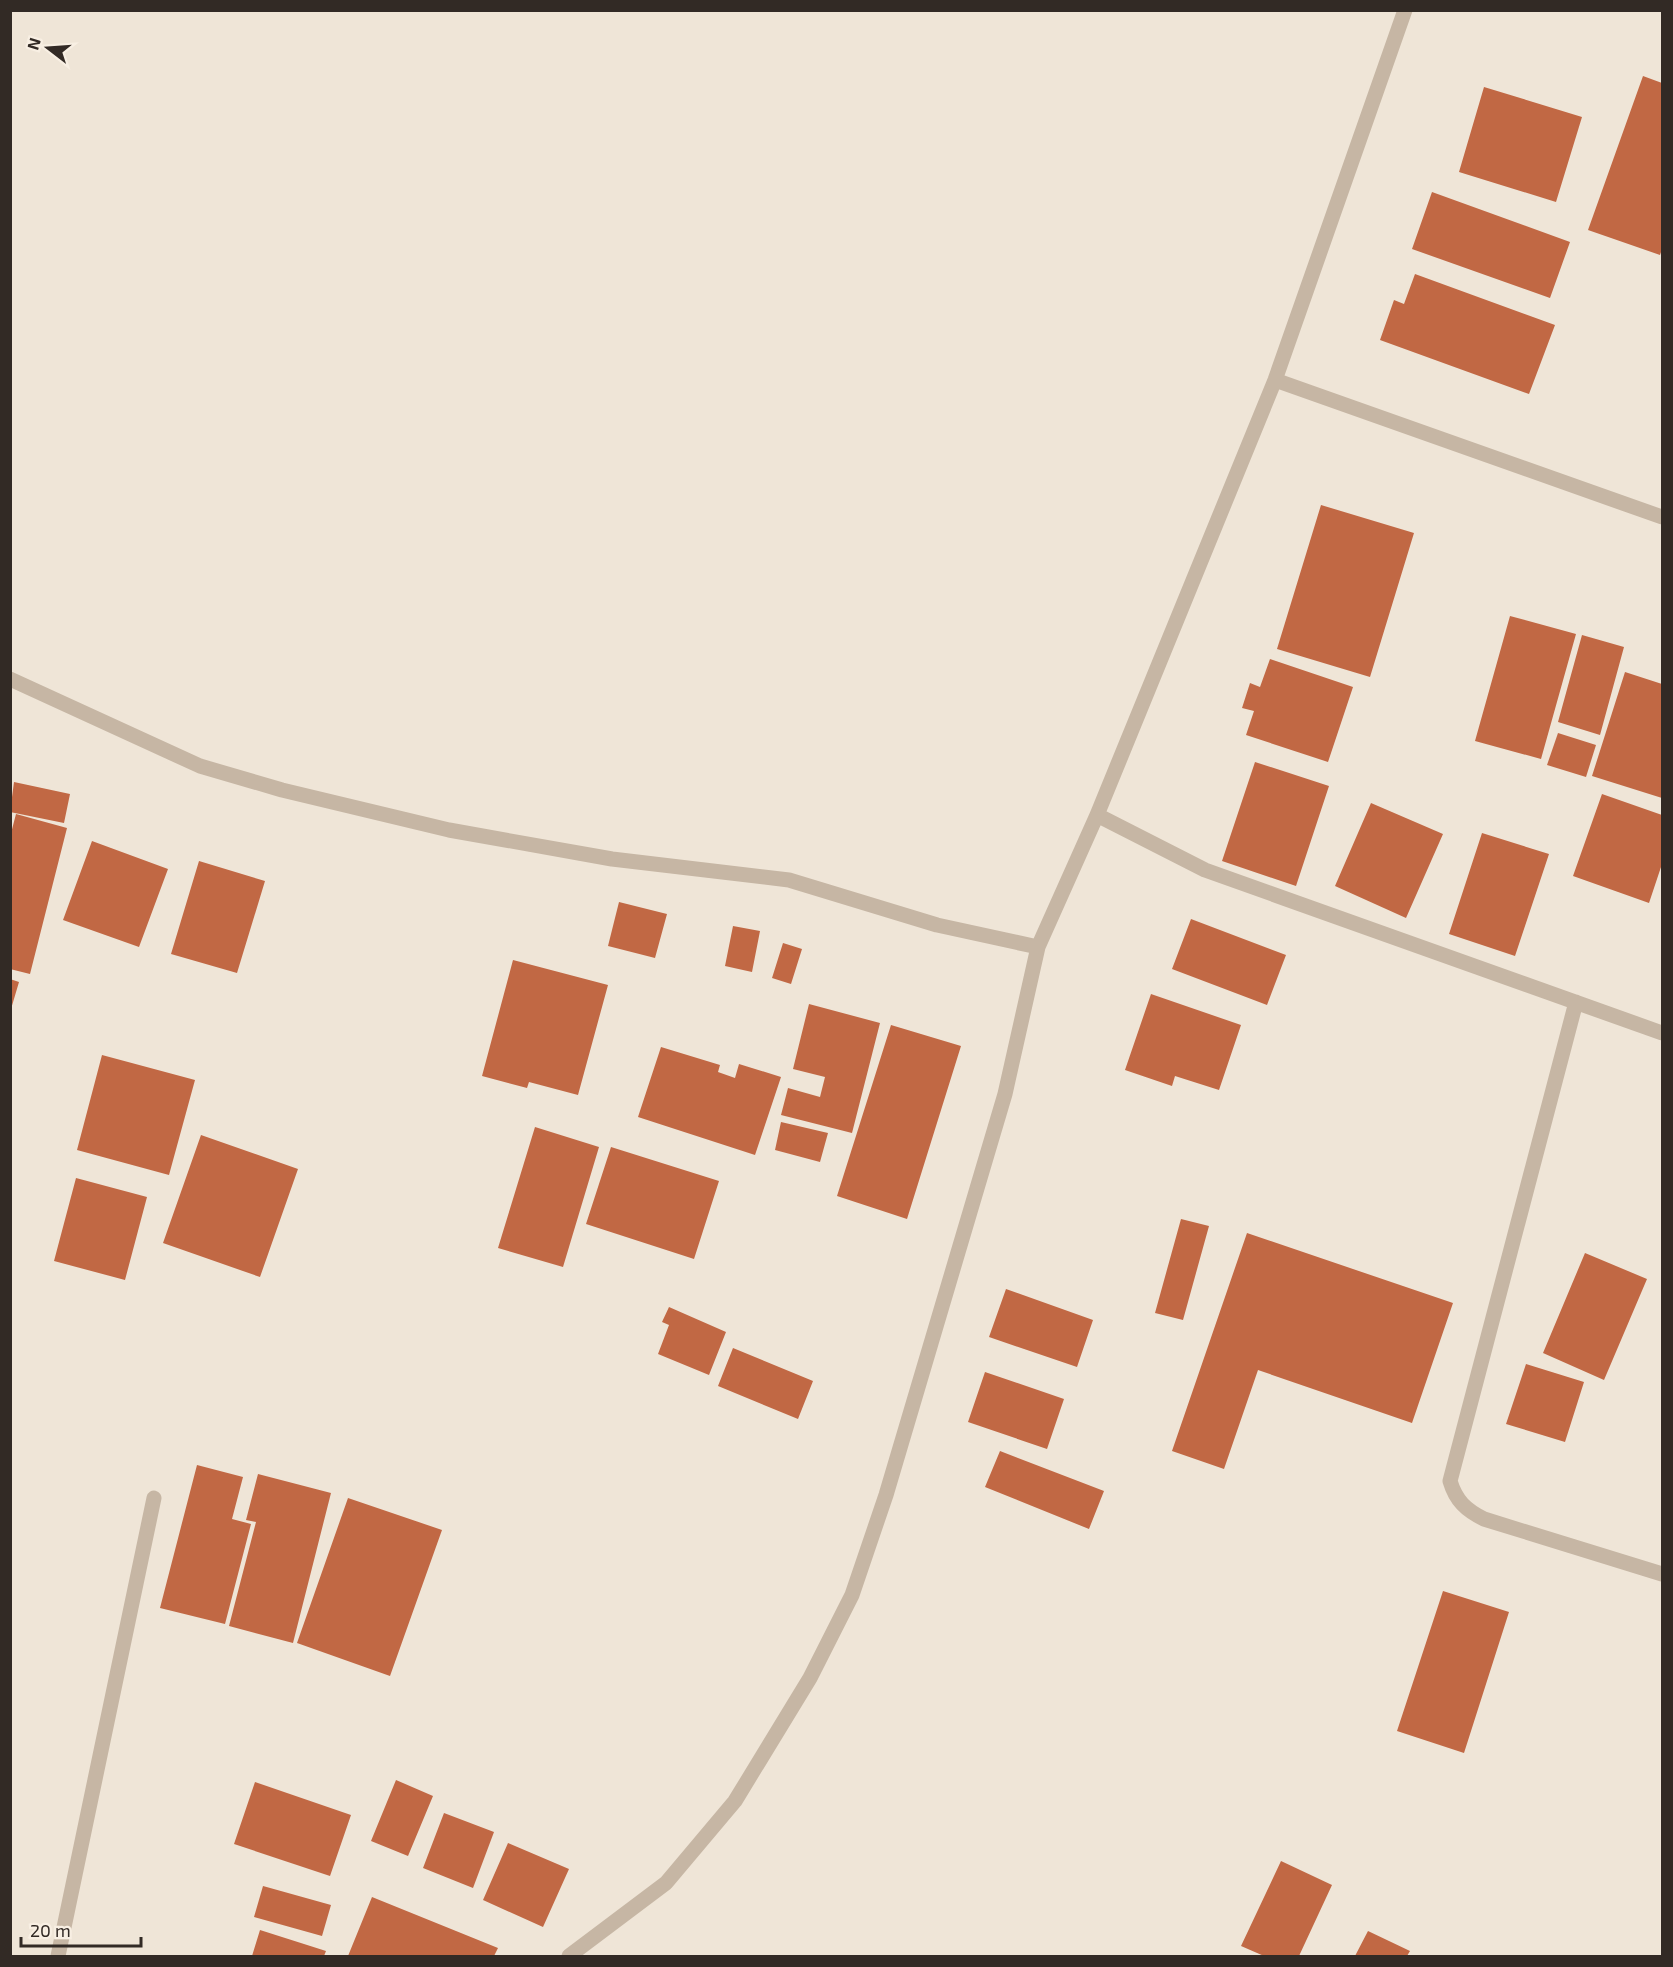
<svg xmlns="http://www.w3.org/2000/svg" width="1673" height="1967" font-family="'Exo 2',sans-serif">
<rect width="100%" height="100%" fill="#efe5d7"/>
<path fill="#c16844" d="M1643,76L1662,83V249L1660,255L1588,230Z
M1484,87L1582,117L1556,202L1459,172Z
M1432,192L1570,242L1550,298L1412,249Z
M1415,274L1555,325L1529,394L1380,340L1394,300L1404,304Z
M1321,505L1414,533L1370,677L1277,649Z
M1510,616L1576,634L1541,759L1475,741Z
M1582,635L1624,647L1600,735L1558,722Z
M1270,659L1353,687L1328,762L1246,735L1254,711L1242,708L1250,683L1260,687Z
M1625,672L1662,684V798L1592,776Z
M1558,733L1596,745L1586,777L1547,765Z
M1255,762L1329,786L1296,886L1222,861Z
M14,782L70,794L64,823L10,812Z
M1602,794L1662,815V864L1649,903L1573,876Z
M1371,803L1443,834L1406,918L1335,886Z
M16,814L67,828L30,974L10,969V837Z
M1482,833L1549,854L1515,956L1449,934Z
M92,841L168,869L139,947L63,920Z
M199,861L265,881L237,973L171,954Z
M619,902L667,914L655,958L608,946Z
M1191,919L1286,955L1267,1005L1172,969Z
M733,926L760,931L752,972L725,966Z
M783,943L802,949L791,984L772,978Z
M513,960L608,985L578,1095L529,1082L527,1088L482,1076Z
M10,979L19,982L11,1009H10Z
M1151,994L1241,1025L1219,1090L1175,1076L1172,1086L1125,1070Z
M809,1004L880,1023L852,1133L781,1115L788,1088L820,1097L825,1077L793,1069Z
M891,1025L961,1046L907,1219L837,1196Z
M661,1047L720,1065L718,1072L735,1078L739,1064L781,1077L755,1155L638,1117Z
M102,1055L195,1080L169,1175L77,1150Z
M781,1122L828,1133L820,1162L775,1150Z
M535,1127L599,1147L563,1267L498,1248Z
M201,1135L298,1169L260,1277L163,1243Z
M611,1147L719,1181L694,1259L586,1224Z
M76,1178L147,1197L125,1280L54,1261Z
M1181,1219L1209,1226L1183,1320L1155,1313Z
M1247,1233L1453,1303L1412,1423L1258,1370L1224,1469L1172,1451Z
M1585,1253L1647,1279L1604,1380L1543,1353Z
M1006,1289L1093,1320L1077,1367L989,1337Z
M669,1307L726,1332L709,1375L658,1354L669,1325L662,1322Z
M733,1348L813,1381L798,1419L718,1386Z
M1526,1364L1584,1382L1565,1442L1506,1424Z
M985,1372L1064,1399L1047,1449L968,1422Z
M1000,1451L1104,1491L1089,1529L985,1487Z
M197,1465L243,1477L232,1519L251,1524L225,1624L160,1608Z
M258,1474L331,1493L293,1643L229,1626L256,1522L246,1520Z
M348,1498L442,1530L390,1676L297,1643Z
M1443,1591L1509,1612L1464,1753L1397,1731Z
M396,1780L433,1796L408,1856L371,1841Z
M255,1782L351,1815L330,1876L234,1844Z
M444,1813L494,1832L473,1888L423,1868Z
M508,1843L569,1869L543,1927L483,1900Z
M1281,1861L1332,1885L1299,1956H1264L1241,1946Z
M263,1886L331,1905L322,1936L254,1917Z
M372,1897L498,1948L494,1956H348Z
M260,1930L326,1951L324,1956H252Z
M1368,1931L1410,1951L1407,1956H1355Z"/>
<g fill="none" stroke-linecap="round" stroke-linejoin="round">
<path stroke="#c6b6a4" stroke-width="15" d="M1275,380L1662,517
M10,679L200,766L282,790L449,830L612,859L789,880L937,925L1038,947
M1097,815L1205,870L1662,1033
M1576,1002L1450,1481C1456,1501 1466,1510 1484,1519L1662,1574
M58,1956L154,1498
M569,1956L666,1883L735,1801L810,1678L852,1595L886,1495L1005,1094L1038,947L1097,815L1275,380L1405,10"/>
</g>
<rect width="1673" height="1967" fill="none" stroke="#322a25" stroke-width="24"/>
<g transform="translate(48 48) rotate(287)" stroke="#f8efe3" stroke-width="4.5" paint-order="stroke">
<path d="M0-4.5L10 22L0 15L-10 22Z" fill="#322a25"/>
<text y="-9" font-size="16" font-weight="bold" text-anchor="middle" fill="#322a25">N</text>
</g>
<path d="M21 1937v9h120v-9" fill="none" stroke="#322a25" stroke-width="3"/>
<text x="30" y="1937" font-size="18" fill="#322a25" stroke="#f8efe3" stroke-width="4.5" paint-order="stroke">20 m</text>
</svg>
